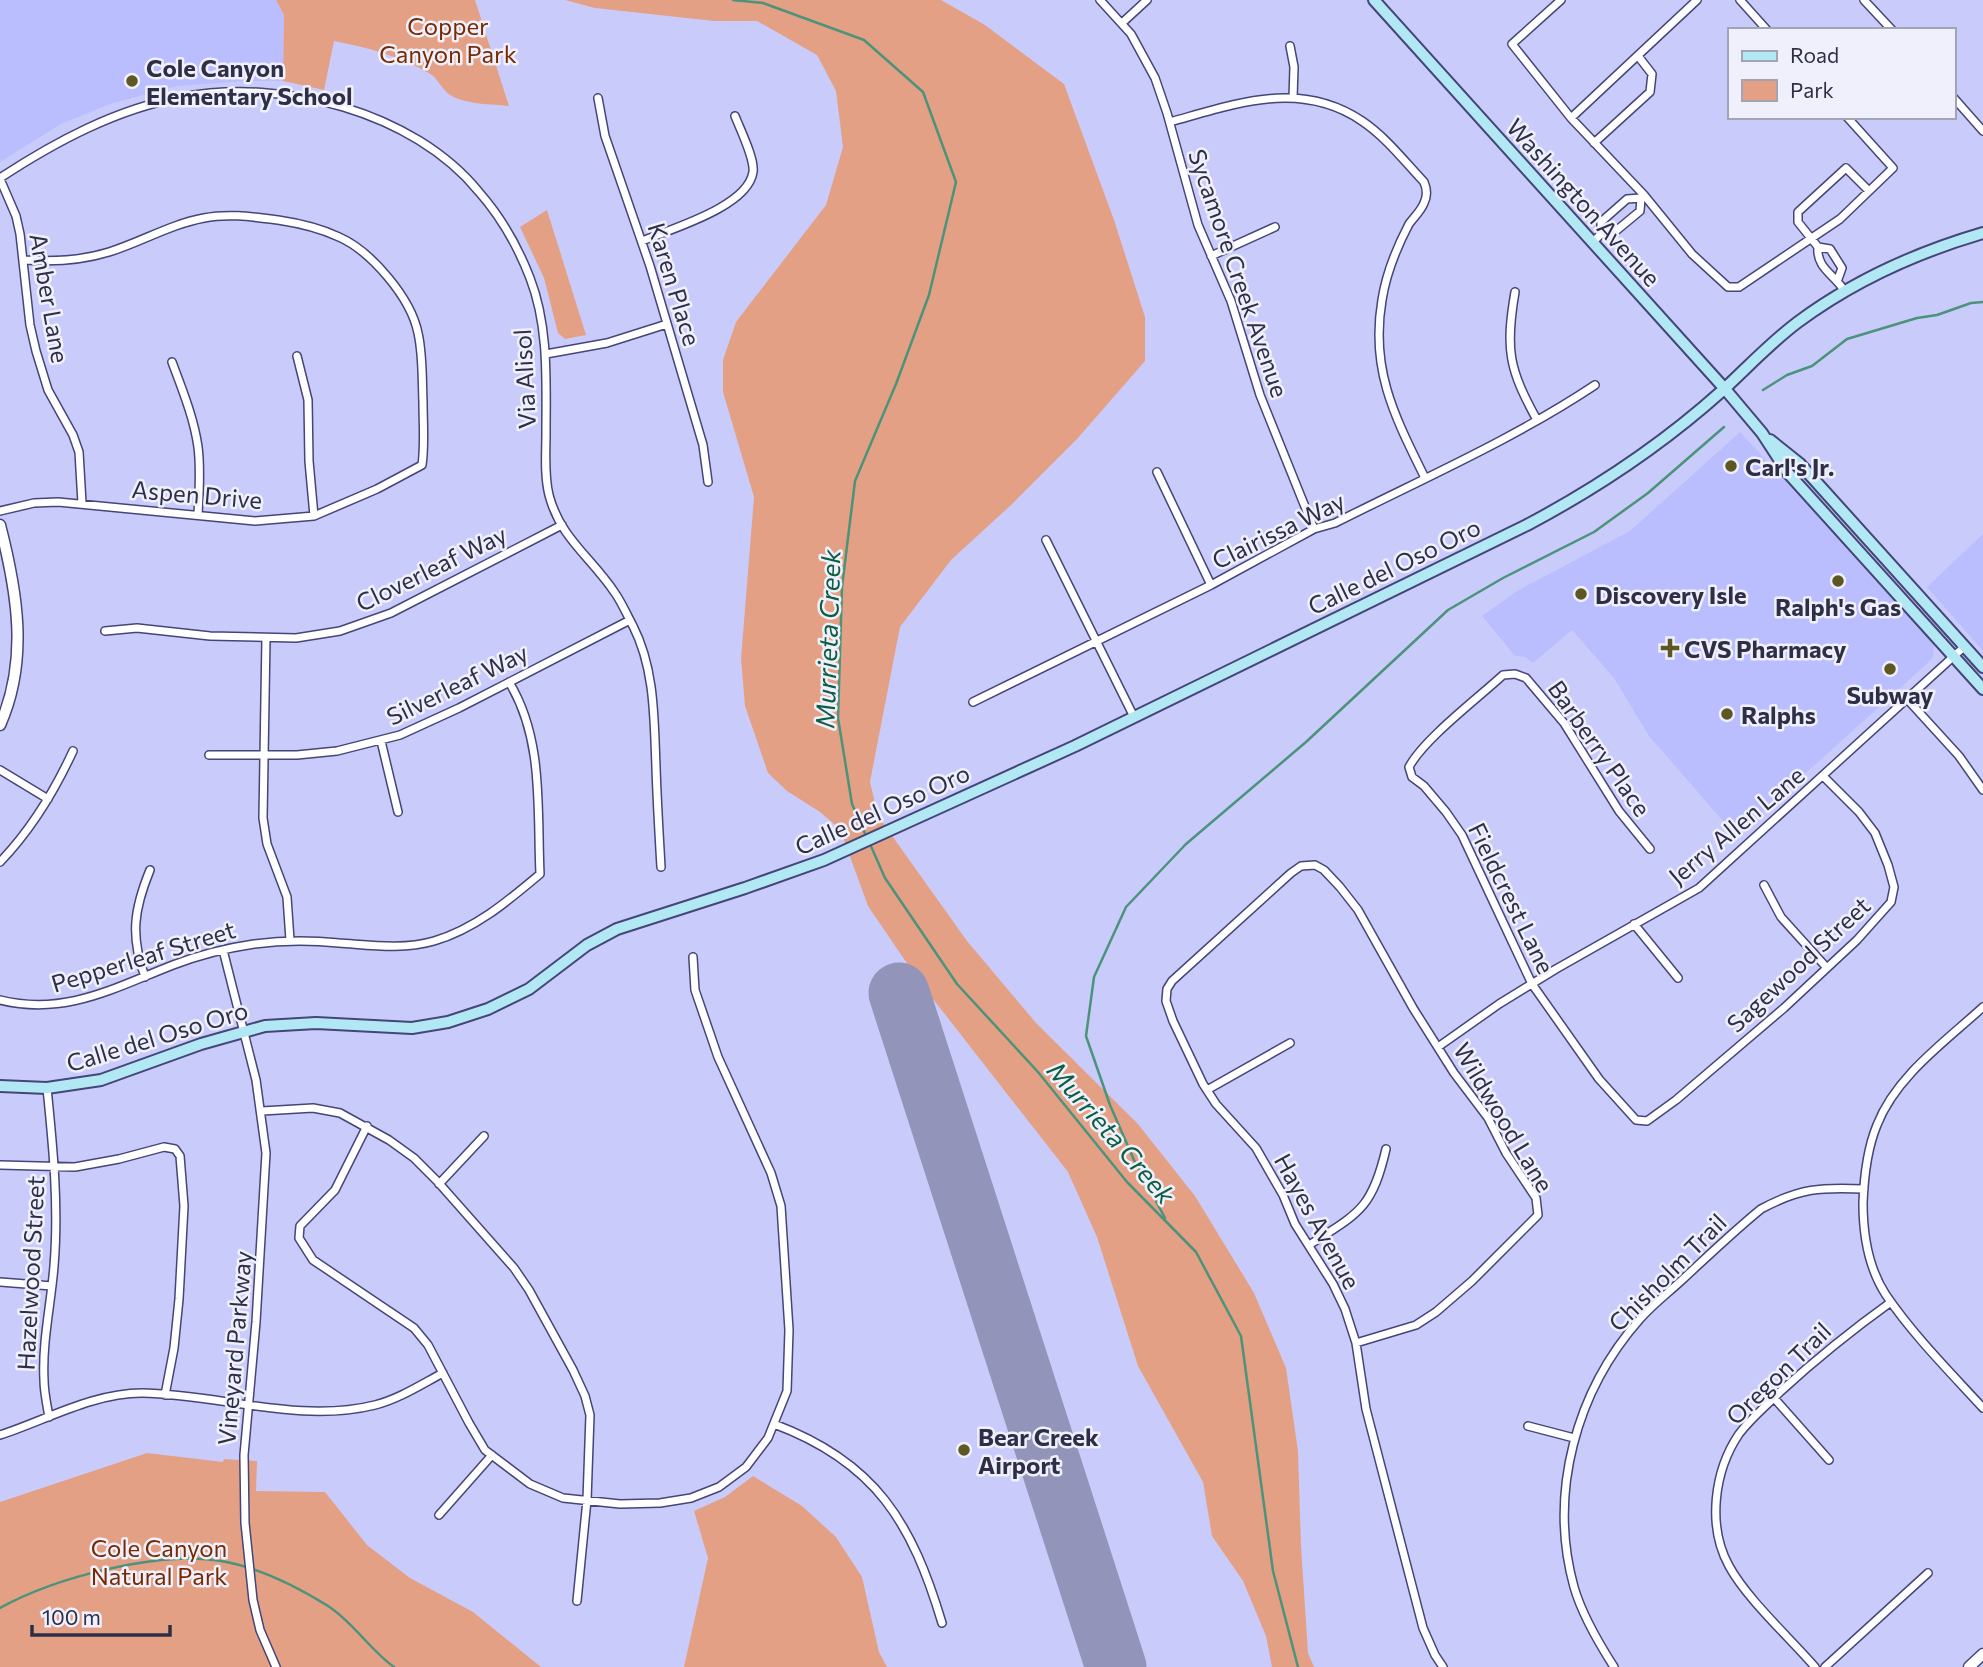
<svg xmlns="http://www.w3.org/2000/svg" width="1983" height="1667" font-family="Commissioner,sans-serif">
<rect width="100%" height="100%" fill="#c9ccfb"/>
<path fill="#babdfe" d="M0,0H276L284,15L283,81H246L177,86L110,104L61,124L0,162Z
M1740,432L1930,638L1934,646L1933,657L1929,662L1736,836L1649,736L1614,678L1572,630L1533,663L1525,657L1515,656L1482,616L1517,591L1630,531Z
M1983,534V651L1927,587Z"/>
<path fill="#e4a085" d="M276,0H475L509,106C491,104 467,105 450,95C441,89 438,77 427,72C398,56 367,47 334,41L324,90L283,81L284,15Z
M565,0H941L985,25L1064,84L1114,220L1145,317V361L1077,439L1011,505L951,560L900,627L870,782L878,816L967,941L1036,1023L1138,1124L1195,1196L1254,1293L1286,1368L1298,1451L1301,1546L1308,1653L1314,1667H1272L1266,1636L1243,1581L1212,1536L1203,1482L1138,1366L1097,1237L1068,1172L919,981L868,906L840,829L820,812L787,791L768,773L745,706L741,659L754,497L723,392V360L736,322L826,205L843,147L836,91L817,55L757,21H714L595,8Z
M547,210L586,335L565,339L558,333L544,278L520,227Z
M147,1453L223,1462L224,1459L257,1461L256,1491L325,1492L367,1545L410,1578L473,1612L541,1667H0V1502Z
M753,1476L802,1506L836,1537L862,1577L879,1652L887,1667H684L708,1558L694,1511L725,1497Z"/>
<g fill="none" stroke-linecap="round" stroke-linejoin="round">
<path stroke="#4b937a" stroke-width="2.5" d="M733,0L763,3L864,40L923,92L956,182L929,295L896,384L855,481L842,587L838,718L852,804L867,838
M1763,390L1787,375L1812,366L1847,339L1917,318L1937,315L1971,303L1983,302
M870,844L885,878L957,984L1038,1072L1127,1182L1196,1252L1241,1336L1273,1571L1298,1667
M1165,1218L1134,1160L1110,1105L1086,1036L1094,977L1126,907L1186,844L1306,742L1448,610L1503,578L1594,532L1648,493L1724,427
M0,1608C54,1578 159,1550 221,1561C257,1567 296,1586 328,1606C352,1621 370,1650 394,1667"/>
<path stroke="#9294ba" stroke-width="61" d="M899,993L1116,1667"/>
<defs>
<path id="minor" d="M1100,0L1131,34L1155,78L1167,113L1198,225L1231,301L1260,395L1314,529
M1561,0L1512,44L1571,118L1644,195L1692,254L1728,287H1739L1840,219L1893,168L1847,117
M1740,0L1767,30
M1864,0L1892,30
M1122,23L1147,0
M1290,46L1294,67L1293,98
M1953,97L1983,131
M598,98L605,136L650,266L703,445L708,482
M1571,118L1697,0
M1170,122C1235,104 1300,79 1362,121C1386,137 1405,162 1424,182C1427,189 1428,195 1424,203C1421,211 1414,217 1409,224C1397,247 1386,274 1382,300C1370,370 1395,417 1425,478
M1594,143L1650,92L1652,74L1638,56
M0,178C55,142 116,109 182,97C282,78 413,111 479,192C501,217 518,247 530,278C549,327 546,381 546,433C546,453 544,475 549,495C560,538 592,558 615,593C622,603 627,615 633,626C655,669 654,719 656,767C657,800 659,833 661,867
M0,179L16,216L20,234L30,325L36,351L48,390L73,435L79,452L82,503
M1601,234L1611,235L1640,211L1641,198
M642,241C670,229 748,207 753,172C755,159 740,129 735,116
M1592,243L1601,234V222L1627,199L1641,198L1644,195
M1818,247C1816,269 1836,275 1845,292
M1211,256L1275,227
M1838,279L1842,268L1830,249L1818,247L1798,222V212L1846,168L1869,191
M1515,292C1505,350 1509,369 1537,420
M546,354L607,343L667,324
M297,356L308,400L309,461L314,516
M172,362C182,389 194,418 198,447C201,470 199,492 198,515
M1157,472L1211,585
M0,511L34,503L58,502L255,521L314,516L377,489L422,465C425,444 423,423 423,402C422,379 423,355 418,333C411,298 371,251 339,237C320,228 298,223 278,220C254,217 228,213 204,218C171,224 141,242 109,252C83,260 52,262 25,260
M1046,540L1134,717
M105,631L137,628L210,636L296,638L340,631L391,613L562,525
M266,638L263,818L267,844L287,897L290,940
M1907,699L1959,756L1983,790
M973,702L1211,585L1314,529L1335,523C1422,479 1514,439 1595,385
M381,741L398,812
M209,755H297L337,751L400,735L459,708L630,620
M0,770L48,799
M1650,849L1619,811L1564,723L1526,678L1515,674L1503,675C1477,699 1424,739 1409,767L1412,777L1424,786L1446,812L1462,835L1532,984L1599,1079L1636,1120L1647,1121L1676,1100L1784,1008L1857,940L1891,902L1894,887L1888,865L1875,833L1859,812L1823,776
M0,862C31,830 54,792 73,751
M1764,885L1781,917L1827,968
M1634,924L1678,978
M223,950L256,1080L266,1153L256,1322L244,1455L245,1523L253,1600L260,1630L276,1667
M145,977C130,936 134,909 150,870
M0,1000C65,1016 114,988 173,965C199,955 227,948 254,944C283,940 310,940 339,943C370,945 403,950 434,941C475,929 508,901 540,874C537,809 544,739 509,682
M1983,1007C1946,1041 1896,1076 1877,1125C1867,1149 1864,1177 1863,1203C1863,1234 1869,1269 1886,1295C1914,1336 1950,1372 1983,1408
M1438,1047L1499,1004L1556,969L1699,888L1965,646
M47,1088C53,1147 59,1206 54,1266C51,1304 42,1342 44,1380C44,1392 47,1405 49,1417
M1207,1090L1290,1043
M262,1111L313,1108L340,1113L389,1140L414,1158L437,1181L514,1268L529,1290L573,1370L585,1396L590,1415L587,1500L577,1601
M367,1126L335,1190L300,1226L299,1238L313,1260L414,1328L428,1345L469,1423L485,1450L530,1484L563,1498L620,1504L660,1503L691,1498L719,1487L746,1467L768,1438L787,1391L789,1330L781,1206L771,1173L718,1057L695,990L693,957
M0,1165L75,1167L119,1159L164,1147L175,1149L180,1156L184,1206L179,1299L174,1348L165,1395
M439,1184L484,1136
M1309,1245C1359,1213 1372,1209 1386,1149
M0,1282L52,1286
M1356,1343L1416,1325L1436,1312L1472,1281L1538,1215L1536,1198L1506,1153L1488,1118L1454,1073L1413,1008L1358,910L1340,887L1324,870L1315,865L1301,866L1291,873L1172,981L1167,989L1166,1001L1173,1021L1203,1084L1216,1104L1256,1148L1283,1195L1295,1224L1333,1284L1345,1309L1356,1343L1366,1409L1423,1628L1435,1655L1443,1667
M1774,1398L1829,1460
M774,1424C876,1462 912,1523 942,1623
M1528,1426L1574,1438
M0,1435C46,1420 93,1393 142,1393C219,1394 299,1424 375,1405C399,1399 422,1384 443,1373
M439,1515L492,1455
M1614,1667C1598,1642 1582,1615 1574,1587C1548,1493 1576,1391 1640,1319C1652,1305 1668,1293 1682,1280C1708,1256 1734,1231 1761,1209C1800,1188 1821,1187 1864,1189
M1815,1667C1790,1638 1747,1599 1729,1566C1707,1526 1714,1471 1739,1434C1751,1418 1766,1406 1780,1392C1815,1360 1852,1330 1891,1302
M1825,1667L1928,1573"/>
<path id="tertiary" d="M0,525C17,591 29,660 0,725
M1969,1667L1983,1654"/>
<path id="secondary" d="M1374,0L1725,389L1762,433L1788,473L1983,689
M1770,440L1800,464L1983,667
M0,1086L47,1088L101,1080L201,1044L265,1026L316,1023L412,1028L448,1022L488,1009L529,989L587,945L617,929L745,888L824,860L1075,746L1527,525C1597,488 1664,443 1723,390C1748,367 1770,343 1798,322C1852,282 1918,252 1983,233"/>
</defs>
<use href="#minor" stroke="#454577" stroke-width="10"/>
<use href="#tertiary" stroke="#454577" stroke-width="13"/>
<use href="#secondary" stroke="#454577" stroke-width="14"/>
<use href="#minor" stroke="#fff" stroke-width="7"/>
<use href="#tertiary" stroke="#fff" stroke-width="10"/>
<use href="#secondary" stroke="#b2e8f4" stroke-width="10"/>
</g>
<g fill="#5d5723" stroke="#eff0fc" stroke-width="2.5">
<circle cx="132" cy="81" r="7"/>
<circle cx="1731" cy="466" r="7"/>
<circle cx="1838" cy="581" r="7"/>
<circle cx="1581" cy="594" r="7"/>
<path d="M1666.5 637.5h7v7h7v7h-7v7h-7v-7h-7v-7h7z"/>
<circle cx="1890" cy="669" r="7"/>
<circle cx="1727" cy="714" r="7"/>
<circle cx="964" cy="1450" r="7"/>
</g>
<g text-anchor="middle" dominant-baseline="central" stroke-width="5" stroke-linejoin="round" paint-order="stroke">
<g font-size="24" fill="#772900" stroke="#eff0fc">
<text x="448" y="25">Copper<tspan x="448" dy="28">Canyon Park</tspan></text>
<text x="159" y="1547">Cole Canyon<tspan x="159" dy="28">Natural Park</tspan></text>
</g>
<g font-size="24" font-weight="bold" fill="#2e2f46" stroke="#eff0fc" text-anchor="start">
<text x="146" y="67">Cole Canyon<tspan x="146" dy="28">Elementary School</tspan></text>
<text x="1745" y="466">Carl's Jr.</text>
<text x="1595" y="594">Discovery Isle</text>
<text x="1838" y="606" text-anchor="middle">Ralph's Gas</text>
<text x="1684" y="648">CVS Pharmacy</text>
<text x="1890" y="694" text-anchor="middle">Subway</text>
<text x="1741" y="714">Ralphs</text>
<text x="978" y="1436">Bear Creek<tspan x="978" dy="28">Airport</tspan></text>
</g>
<g font-size="24" fill="#2e2f46" stroke="#eff0fc">
<text transform="translate(1584 202) rotate(48)">Washington Avenue</text>
<text transform="translate(1239 273) rotate(71)">Sycamore Creek Avenue</text>
<text transform="translate(675 284) rotate(73)">Karen Place</text>
<text transform="translate(50 298) rotate(80)">Amber Lane</text>
<text transform="translate(524 379) rotate(-93)">Via Alisol</text>
<text transform="translate(197 494) rotate(5)">Aspen Drive</text>
<text transform="translate(1278 530) rotate(-26)">Clairissa Way</text>
<text transform="translate(1394 566) rotate(-26)">Calle del Oso Oro</text>
<text transform="translate(431 568) rotate(-26)">Cloverleaf Way</text>
<text transform="translate(457 684) rotate(-26)">Silverleaf Way</text>
<text transform="translate(1600 748) rotate(55)">Barberry Place</text>
<text transform="translate(882 809) rotate(-24)">Calle del Oso Oro</text>
<text transform="translate(1736 825) rotate(-40)">Jerry Allen Lane</text>
<text transform="translate(1512 898) rotate(64)">Fieldcrest Lane</text>
<text transform="translate(143 956) rotate(-17)">Pepperleaf Street</text>
<text transform="translate(1798 964) rotate(-43)">Sagewood Street</text>
<text transform="translate(157 1036) rotate(-17)">Calle del Oso Oro</text>
<text transform="translate(1504 1117) rotate(59)">Wildwood Lane</text>
<text transform="translate(1318 1221) rotate(61)">Hayes Avenue</text>
<text transform="translate(1667 1272) rotate(-45)">Chisholm Trail</text>
<text transform="translate(30 1273) rotate(-87)">Hazelwood Street</text>
<text transform="translate(234 1348) rotate(-85)">Vineyard Parkway</text>
<text transform="translate(1778 1373) rotate(-44)">Oregon Trail</text>
</g>
<g font-size="26" font-style="italic" fill="#0c5e40" stroke="#eff0fc">
<text transform="translate(827 639) rotate(-88)">Murrieta Creek</text>
<text transform="translate(1112 1132) rotate(49)">Murrieta Creek</text>
</g>
</g>
<rect x="1728" y="28" width="228" height="91" fill="#eff0fc" stroke="#a2a3b3" stroke-width="2"/>
<rect x="1742" y="51" width="35" height="10" fill="#b2e8f4" stroke="#a2a3b3" stroke-width="2"/>
<text x="1790" y="63" font-size="21" fill="#2e2f46">Road</text>
<rect x="1742" y="80" width="35" height="21" fill="#e4a085" stroke="#a2a3b3" stroke-width="2"/>
<text x="1790" y="98" font-size="21" fill="#2e2f46">Park</text>
<path d="M32 1625v10h138v-10" fill="none" stroke="#2e2f46" stroke-width="3.5"/>
<text x="42" y="1625" font-size="21" fill="#2e2f46" stroke="#eff0fc" stroke-width="5" paint-order="stroke">100 m</text>
</svg>
